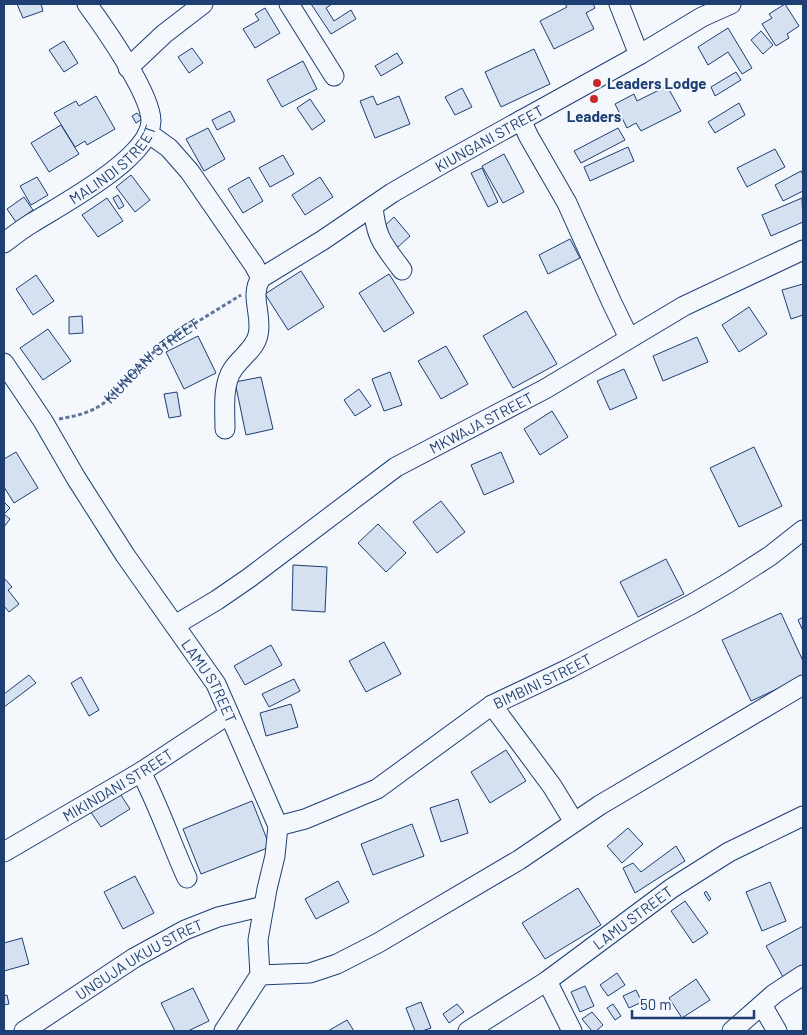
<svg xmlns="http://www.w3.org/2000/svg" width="807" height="1035" font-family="Barlow,sans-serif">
<rect width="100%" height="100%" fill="#f4f7fb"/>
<path fill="#d5e0f0" stroke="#1d3f73" d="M17,4H41L43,11L23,18Z
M311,4H332L326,8L334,21L351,10L356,19L331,34Z
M565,4H593L595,8L586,13L594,29L554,49L540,21L567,7Z
M785,4L799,26L787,34L789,38L776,46L762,24L772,18L769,14Z
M265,8L280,33L255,48L243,29L259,20L255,14Z
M728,28L752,68L742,74L728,52L708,65L698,47Z
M761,31L773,45L763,54L751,40Z
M64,41L78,63L64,72L49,50Z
M192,48L203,63L189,73L178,57Z
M534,49L550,84L501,107L485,72Z
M397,53L403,63L381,76L375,66Z
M303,61L317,89L282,107L267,80Z
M736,72L741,80L715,96L711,87Z
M667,86L681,111L641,131L636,123L627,128L615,104L634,94L637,101Z
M462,88L472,107L455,115L445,97Z
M96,96L115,129L87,145L85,141L75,147L54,113L76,101L79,106Z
M373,96L377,105L399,96L410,124L375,138L360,101Z
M310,99L325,121L312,130L297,108Z
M739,103L745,115L715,133L708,122Z
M230,111L235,121L217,130L212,120Z
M137,113L142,119L136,123L132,116Z
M61,125L79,154L49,172L31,143Z
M208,128L225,159L204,171L186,139Z
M618,128L625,140L581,163L574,151Z
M628,147L634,161L590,181L584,167Z
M775,149L785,167L747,187L737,168Z
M504,154L524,192L503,203L482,166Z
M283,155L294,174L270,187L259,168Z
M482,168L498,202L488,207L471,173Z
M801,171L803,175V191L783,201L775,185Z
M131,175L150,200L135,212L116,187Z
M37,177L48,195L31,205L20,186Z
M249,177L263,201L243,213L228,189Z
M320,177L333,197L305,215L292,195Z
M118,195L124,206L119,209L113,198Z
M24,197L33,210L16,222L7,209Z
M107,198L123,221L98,237L82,215Z
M802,198L803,222L771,236L762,215Z
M394,217L410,236L398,247L381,229Z
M570,239L580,258L548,274L539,255Z
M301,271L324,307L288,330L265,294Z
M389,274L414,313L384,332L359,293Z
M36,275L54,301L33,315L16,289Z
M803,284V315L791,319L782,290Z
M749,307L767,334L739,352L722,325Z
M526,311L557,364L513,388L483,336Z
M82,316L83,333L69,334V317Z
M48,329L71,361L43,380L20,348Z
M198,336L216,373L184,389L166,352Z
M697,337L708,362L663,381L653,356Z
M446,346L468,384L441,399L418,361Z
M624,369L637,398L610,410L597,381Z
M390,372L402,405L384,411L372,379Z
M261,377L273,429L246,435L235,382Z
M359,389L371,406L355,416L344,400Z
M177,392L181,416L169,418L164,394Z
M552,411L568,437L540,455L524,429Z
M754,447L782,506L739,527L710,468Z
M16,452L38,488L14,503L4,487V459Z
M501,452L514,482L484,495L471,465Z
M441,501L465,532L437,553L413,522Z
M4,502L10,508L4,514L10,519L4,527Z
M378,524L406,553L386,572L358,543Z
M666,559L684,594L638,617L620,582Z
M293,565L327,567L325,612L292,610Z
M4,578L12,587L8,590L19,604L9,612L4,606Z
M781,613L803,661V677L751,701L722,640Z
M803,617V631L798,620Z
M384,642L401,674L366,692L349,661Z
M271,645L282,665L245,685L234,666Z
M29,675L36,683L4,707V694Z
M81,677L99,710L89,716L71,683Z
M294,679L300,691L269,707L262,694Z
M291,704L298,727L266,736L260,713Z
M506,750L526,781L490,803L471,772Z
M117,789L130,809L101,827L88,808Z
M458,799L468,833L441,842L430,808Z
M252,801L270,847L201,874L183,829Z
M412,824L424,856L373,875L361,844Z
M628,828L643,844L622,863L607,846Z
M676,846L685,861L635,893L623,868L633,863L641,872Z
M135,876L154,913L123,929L104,892Z
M338,881L349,902L316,919L305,899Z
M770,882L786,921L762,931L746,892Z
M578,888L601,925L545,959L522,923Z
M706,891L711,899L709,901L704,893Z
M685,901L708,933L693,943L671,911Z
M803,926V966L783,977L766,946Z
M22,938L29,964L4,971V943Z
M617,973L625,985L608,996L600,985Z
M696,979L710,1000L682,1018L669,998Z
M585,986L594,1006L580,1012L571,992Z
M193,988L209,1021L188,1031H175L161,1003Z
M636,990L642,1002L629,1008L623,996Z
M7,995L9,1004L4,1005V996Z
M421,1002L431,1028L422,1031H415L406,1008Z
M457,1004L464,1012L449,1023L443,1014Z
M613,1004L621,1016L615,1020L607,1008Z
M592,1012L603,1025L596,1031H592L582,1019Z
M347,1020L354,1031H328Z"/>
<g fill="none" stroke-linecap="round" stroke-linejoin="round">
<defs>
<g id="minor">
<path d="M289,4L334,76"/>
<path d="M619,4L639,55"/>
<path d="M128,68L164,34L203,4"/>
<path d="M521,120L529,137L567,203L612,303L629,338"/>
<path d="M148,133L169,148L190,172L254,265L261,278"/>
<path d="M373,206C376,239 383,244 402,270"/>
<path id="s2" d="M4,243C13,236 22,229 32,223C61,205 150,158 151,121C151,94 104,27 87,4"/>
<path id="s3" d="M4,363L43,421L76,478L125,555L216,684L278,826L275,856L267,889L258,940L260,975L224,1031"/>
<path id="s4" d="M225,429C225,410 222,385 233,369C241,357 255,349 258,335C263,316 249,295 261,278L323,240L392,193L442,164L639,55L702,17L731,4"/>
<path id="s5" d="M175,625L217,600L249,578L396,467L545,389L684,306L803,250"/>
<path d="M492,705L552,786L574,822"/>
<path d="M141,772C159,806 171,843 187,878"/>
<path id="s6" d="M278,826L305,819L377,789L492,705L568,669L692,604L728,583L770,556L803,530"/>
<path id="s7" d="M4,852L141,772L229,714"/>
<path d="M260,975L310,973L337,964L378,943L519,860L600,805L803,685"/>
<path d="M547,981L572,1031"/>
<path d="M762,1005L777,1031"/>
<path id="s8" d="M24,1031L134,958L185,930L218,917L264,906"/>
<path id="s9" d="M468,1031L547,981L672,888L729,852L803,816"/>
<path d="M732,1031L774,994L803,975"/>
</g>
</defs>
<use href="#minor" stroke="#1d3f73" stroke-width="21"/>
<path stroke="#5e769c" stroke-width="3" stroke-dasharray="4 2.5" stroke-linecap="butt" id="s1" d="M59,419C76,416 90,413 104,403L150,355L184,330L241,295"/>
<use href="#minor" stroke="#f4f7fb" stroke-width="19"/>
</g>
<g fill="#c62828" stroke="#f4f7fb" stroke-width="2">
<circle cx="597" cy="83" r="5"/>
<circle cx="594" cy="99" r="5"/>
</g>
<g text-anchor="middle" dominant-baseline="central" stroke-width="4" stroke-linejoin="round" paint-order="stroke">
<g font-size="15" font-weight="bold" fill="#1d3f73" stroke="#f4f7fb" text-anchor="start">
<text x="607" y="83">Leaders Lodge</text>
<text x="594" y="116" text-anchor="middle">Leaders</text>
</g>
<g font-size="15" fill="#1d3f73" stroke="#f4f7fb">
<text stroke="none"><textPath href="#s4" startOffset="430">KIUNGANI STREET</textPath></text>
<text stroke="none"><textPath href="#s2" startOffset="135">MALINDI STREET</textPath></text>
<text stroke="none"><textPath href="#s1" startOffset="112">KIUNGANI STREET</textPath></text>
<text stroke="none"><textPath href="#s5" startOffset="368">MKWAJA STREET</textPath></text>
<text stroke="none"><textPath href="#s3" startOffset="379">LAMU STREET</textPath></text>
<text stroke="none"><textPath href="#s6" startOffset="304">BIMBINI STREET</textPath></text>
<text stroke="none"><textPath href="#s7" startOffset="132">MIKINDANI STREET</textPath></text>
<text stroke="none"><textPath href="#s9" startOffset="200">LAMU STREET</textPath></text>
<text stroke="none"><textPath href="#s8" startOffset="136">UNGUJA UKUU STRET</textPath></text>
</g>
</g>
<rect width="807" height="1035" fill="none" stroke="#1d3f73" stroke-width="10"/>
<path d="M632 1010v8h122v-8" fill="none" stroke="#1d3f73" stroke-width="2.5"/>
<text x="640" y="1010" font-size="15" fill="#1d3f73" stroke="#f4f7fb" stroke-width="4" paint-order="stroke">50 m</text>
</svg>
